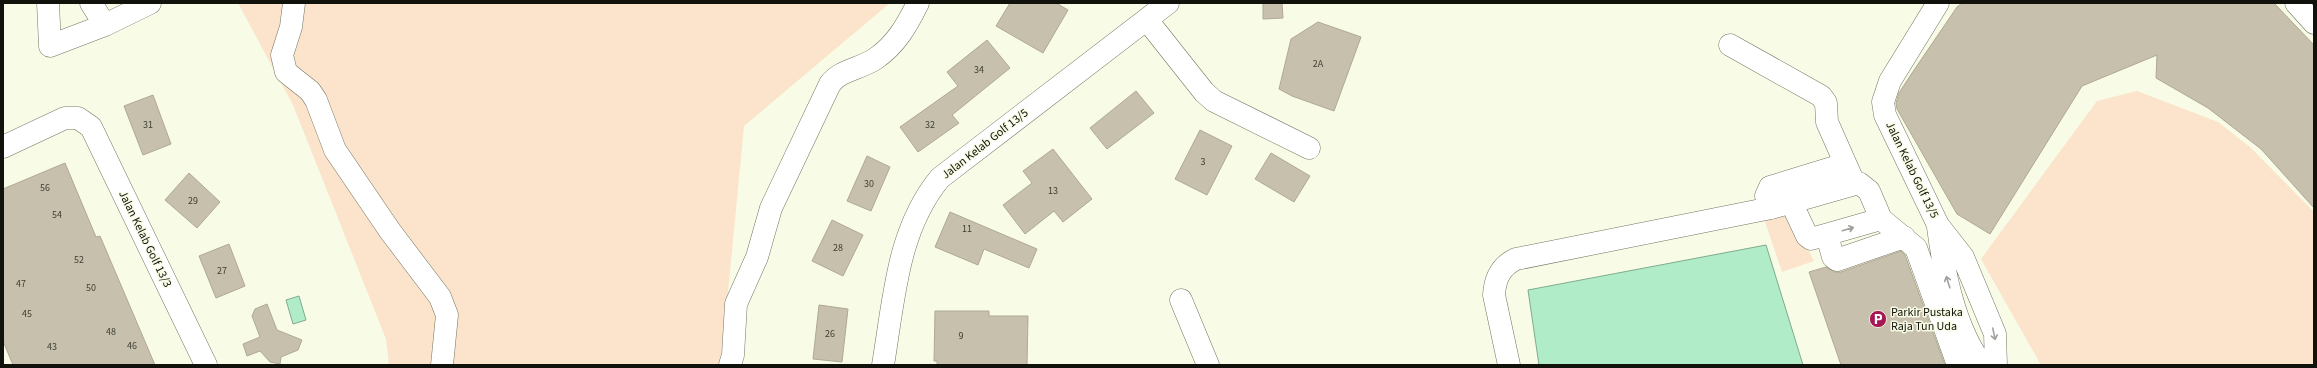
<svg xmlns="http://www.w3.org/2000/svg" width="2317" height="368" font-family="'Source Sans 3',sans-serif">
<rect width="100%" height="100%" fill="#f8fbe5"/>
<path fill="#fbe4cb" d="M238,3H890L744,126L721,365H389L386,339L293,105Z
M2137,91L2218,122L2250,147L2314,212V365H2041L1981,259L2097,101Z
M1790,215L1814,261L1782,272L1764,219Z"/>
<path fill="#b0ecc7" stroke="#80ab8f" d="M1766,245L1803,365H1539L1528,290Z
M299,296L306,320L293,324L286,300Z"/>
<path fill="#c7c0ac" stroke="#afa895" d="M1010,3H1056L1068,10L1043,53L996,26Z
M1263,3H1282L1283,18L1263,19Z
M1962,3H2274L2314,45V208L2261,149L2208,108L2156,78L2157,55L2082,86L1990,234L1957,214L1897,109L1896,103L1899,93L1912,73L1957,7Z
M1318,22L1361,37L1334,111L1292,96L1279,89L1291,39Z
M987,40L1010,68L952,115L959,123L918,152L900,127L958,86L947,72Z
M1136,91L1154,113L1107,149L1090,128Z
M153,95L171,144L143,155L124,106Z
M1200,130L1232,146L1207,195L1175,179Z
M1053,149L1092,199L1063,222L1054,211L1025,234L1003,205L1032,183L1023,171Z
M1271,153L1310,176L1294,202L1255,179Z
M867,156L890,167L871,211L847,201Z
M65,163L96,237L100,236L155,365H13L3,341V189Z
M189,173L220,202L197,228L165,200Z
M950,212L1037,249L1029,268L984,249L978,265L935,247Z
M832,220L863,235L843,276L812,261Z
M229,244L245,286L216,298L199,256Z
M1901,251L1905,255L1945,365H1841L1809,272L1826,267L1835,272H1841Z
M267,304L277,330L302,340L298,350L281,357L280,364L270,362L260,351L247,356L243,344L260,337L252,316L255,309Z
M819,305L848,309L842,362L813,359Z
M935,311H989V316H1028L1027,365H937V361H934Z"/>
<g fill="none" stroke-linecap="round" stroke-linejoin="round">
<defs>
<path id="minor" d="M48,3L50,46L105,25L150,3
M91,3L105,25
M294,3L291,27L282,55L286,72L310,91L316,100L335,150L390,231L440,297L447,315L442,365
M1938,3L1890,81L1883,102L1885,115L1938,225L1963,257L1995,334L1996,365
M2296,3L2314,23
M1147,20L1204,92L1214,101L1309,148
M1730,45L1821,96L1826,103L1827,122L1854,183
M3,147L65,118H78L91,127L206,365
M1791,202L1807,236L1811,239L1881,219
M1771,208L1766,196L1770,187L1845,164
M1938,227C1944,273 1954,326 1982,365
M1827,235L1833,257L1837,260L1904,237
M1181,300L1208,365
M730,365L733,355L736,304L757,257L771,208L830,84C840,70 860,69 875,59C896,45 907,25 918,3
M883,365C894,300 897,230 940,178L1168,3
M1509,365L1494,295C1495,278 1501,266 1516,259L1771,208L1859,183L1869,191L1881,219L1916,248L1958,365"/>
</defs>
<use href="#minor" stroke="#737663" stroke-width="23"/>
<use href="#minor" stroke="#fff" stroke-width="22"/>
</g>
<defs><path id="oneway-shaft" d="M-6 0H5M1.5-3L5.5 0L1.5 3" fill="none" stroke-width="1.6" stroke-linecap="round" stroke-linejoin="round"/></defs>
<g stroke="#a0a09d">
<use href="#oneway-shaft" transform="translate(1848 229) rotate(-16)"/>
<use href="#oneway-shaft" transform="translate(1948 282) rotate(-108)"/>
<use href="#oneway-shaft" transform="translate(1994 334) rotate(78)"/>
</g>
<defs>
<symbol id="parking-disc" viewBox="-11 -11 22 22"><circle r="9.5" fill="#a71754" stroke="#f8fbe5"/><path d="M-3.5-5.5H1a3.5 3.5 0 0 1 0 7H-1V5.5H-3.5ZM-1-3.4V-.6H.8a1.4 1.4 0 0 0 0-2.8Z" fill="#fff"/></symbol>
</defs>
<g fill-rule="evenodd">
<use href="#parking-disc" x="1868" y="309" width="20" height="20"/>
</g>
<g text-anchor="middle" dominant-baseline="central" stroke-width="3" stroke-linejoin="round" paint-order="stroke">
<g font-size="10" fill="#3e3e33">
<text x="1318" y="64">2A</text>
<text x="979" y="70">34</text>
<text x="148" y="125">31</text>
<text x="930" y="125">32</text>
<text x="1203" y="162">3</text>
<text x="869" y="184">30</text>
<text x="45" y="188">56</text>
<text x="1053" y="191">13</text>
<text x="193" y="201">29</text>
<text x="57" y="215">54</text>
<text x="967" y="229">11</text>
<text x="838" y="248">28</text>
<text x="79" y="260">52</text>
<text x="222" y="271">27</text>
<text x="21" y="284">47</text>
<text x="91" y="288">50</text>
<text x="27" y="314">45</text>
<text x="111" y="332">48</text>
<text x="830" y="334">26</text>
<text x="961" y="336">9</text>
<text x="132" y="346">46</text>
<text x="52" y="347">43</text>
</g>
<g font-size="12" fill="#11120b" stroke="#f8fbe5">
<text transform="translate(985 144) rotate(-38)">Jalan Kelab Golf 13/5</text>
<text transform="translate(1912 170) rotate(64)">Jalan Kelab Golf 13/5</text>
<text transform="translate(145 239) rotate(64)">Jalan Kelab Golf 13/3</text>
</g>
<g font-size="12" fill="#11120b" stroke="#f8fbe5" text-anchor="start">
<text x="1891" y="312">Parkir Pustaka<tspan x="1891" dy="14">Raja Tun Uda</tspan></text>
</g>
</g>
<rect width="2317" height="368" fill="none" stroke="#11120b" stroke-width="8"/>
</svg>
